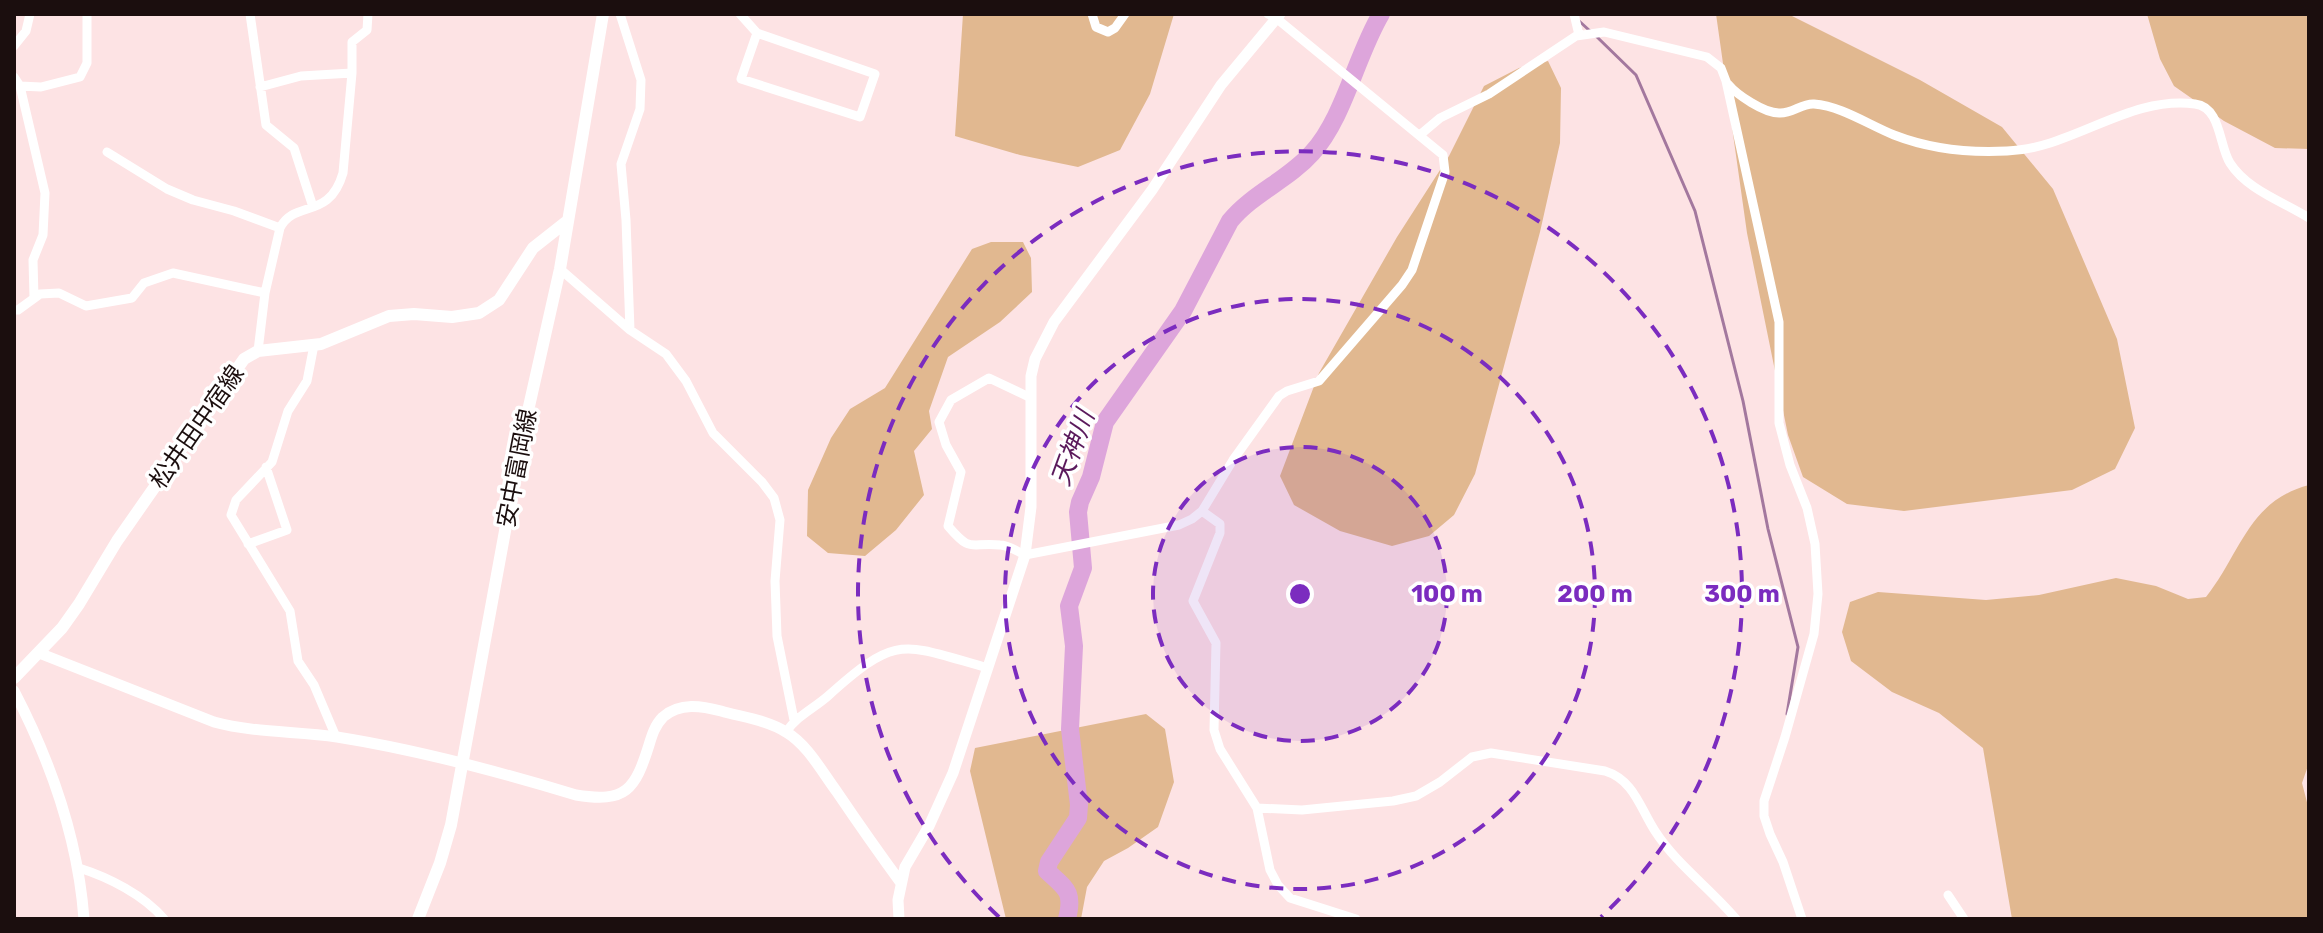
<svg xmlns="http://www.w3.org/2000/svg" width="2323" height="933" font-family="Rubik,'Noto Sans JP',sans-serif">
<rect width="100%" height="100%" fill="#fde3e4"/>
<path fill="#e1b890" d="M963,14H1174L1150,94L1120,150L1078,167L1020,155L955,136Z
M1716,14H1788L1920,80L2002,127L2053,189L2117,339L2135,428L2115,469L2072,490L1904,511L1847,504L1803,477L1788,435L1747,233Z
M2147,14H2309V149L2275,148L2224,121L2174,86L2160,59Z
M1548,61L1561,88L1560,143L1540,232L1475,474L1454,515L1429,536L1392,546L1340,531L1294,505L1280,476L1319,373L1397,237L1449,156L1484,86L1519,68Z
M991,242H1023L1031,258L1032,292L1000,322L948,357L929,411L932,429L914,451L924,495L896,530L865,556L828,553L807,536L808,490L831,438L850,409L885,388L972,249Z
M2309,485V763L2302,783L2309,810V919H2012L1983,748L1939,713L1892,692L1851,661L1842,632L1850,602L1878,592L1986,600L2039,595L2116,578L2156,586L2188,599L2206,597C2241,553 2248,501 2309,485Z
M1146,714L1165,729L1174,782L1158,827L1128,848L1104,861L1087,887L1081,919H1006L970,771L975,748Z"/>
<g fill="none" stroke-linecap="round" stroke-linejoin="round">
<path stroke="#a3789e" stroke-width="3" d="M1578,20L1590,31
M1596,36L1636,75L1695,211L1743,401L1768,529L1798,647L1787,714"/>
<path stroke="#dda5db" stroke-width="18" d="M1067,919C1074,891 1066,889 1047,871L1049,862L1078,818L1079,805L1070,729L1074,646L1069,606L1083,568L1078,512L1080,502L1091,477L1105,422L1183,311L1230,221C1253,193 1288,180 1312,153C1344,118 1356,56 1381,14"/>
<path stroke="#fff" stroke-width="9" d="M250,14L266,125L294,148L313,207
M620,14L641,80L640,109L621,164L626,220L630,330
M740,14L757,33L875,74L860,117L741,79L757,33
M1092,14L1096,27L1108,32L1115,28L1125,14
M1574,14L1579,35
M14,46L26,31L30,14
M14,77L20,86L41,87L80,77L87,63V14
M1728,84C1737,95 1764,113 1779,113C1792,114 1802,103 1814,104C1841,106 1869,125 1894,135C1930,149 1969,153 2007,151C2072,149 2129,95 2195,104C2221,107 2219,146 2230,163C2247,190 2284,202 2309,218
M20,86L45,193L43,235L33,260L34,298
M260,87L301,76L352,73
M1421,134L1440,118L1489,94L1576,36L1604,32L1707,57L1721,68L1726,81L1779,322V423L1790,465L1807,508L1815,544L1818,594L1814,634L1785,737L1764,801V816L1770,834L1783,862L1802,919
M107,152L167,189L193,200L234,211L280,228
M560,269L630,330L666,354L686,381L713,433L762,482L774,498L780,520L775,581L777,636L794,720
M14,310H18L40,294L59,293L86,306L132,298L144,283L173,273L265,293
M314,345L307,381L288,411L272,462L236,500L231,515L290,611L298,661L314,685L336,737
M258,351L265,293L280,228C295,199 329,221 343,173L352,73V42L367,30L368,14
M1031,398L989,378L951,400L939,422L946,445L961,472L948,526C972,554 969,542 1000,545C1009,545 1018,552 1025,555L1179,525L1192,519L1202,511L1233,460L1279,396L1287,391L1319,381L1402,285L1412,270L1445,172L1443,155L1276,18L1268,14
M1202,511L1220,524V533L1193,601L1216,643L1214,730L1220,749L1257,808L1270,870L1278,885L1290,898L1356,919
M248,544L287,530L266,467
M786,732C797,716 813,709 828,696C898,633 902,644 988,668
M1257,808L1302,810L1393,801L1416,796L1440,782L1472,757L1491,753L1605,771C1634,780 1640,808 1655,831C1677,865 1710,888 1736,919
M79,868C108,877 144,895 164,919
M1948,895L1964,919"/>
<path stroke="#fff" stroke-width="11" d="M39,653L214,722C255,733 296,731 337,737C419,750 497,771 576,795C626,803 635,790 649,745C652,735 655,725 663,717C680,702 702,706 721,711C742,717 767,720 786,732C808,745 822,772 837,792C858,823 879,853 901,883
M14,691C51,762 78,839 84,919
M899,919L898,900L905,867L929,826L953,773L1025,555L1031,507V376L1035,359L1054,322L1152,190L1221,85L1280,14"/>
<path stroke="#fff" stroke-width="12" d="M14,678L62,628L79,604L117,541L244,359L258,351L321,344L389,316L414,314L452,317L479,313L499,300L533,248L566,222
M418,919L440,863L451,825L523,433L560,269L603,14"/>
</g>
<circle cx="1300" cy="594" r="147" fill="#7b2cbf" fill-opacity=".12"/>
<g fill="none" stroke="#7b2cbf" stroke-width="4" stroke-dasharray="14 10">
<circle cx="1300" cy="594" r="147"/>
<circle cx="1300" cy="594" r="295"/>
<path d="M999 917A442 442 0 1 1 1601 917"/>
</g>
<g text-anchor="middle" dominant-baseline="central" stroke-width="7" stroke-linejoin="round" paint-order="stroke">
<g font-size="24" fill="#1b0e0e" stroke="#fff">
<text transform="translate(197 427) rotate(-55)">松井田中宿線</text>
<text transform="translate(517 468) rotate(-79)">安中富岡線</text>
</g>
<g font-size="26" font-style="italic" fill="#5b1a5c" stroke="#fff">
<text transform="translate(1073 448) rotate(-70)">天神川</text>
</g>
</g>
<circle cx="1300" cy="594" r="12" fill="#7b2cbf" stroke="#fff" stroke-width="4"/>
<g font-size="24" text-anchor="middle" font-weight="bold" fill="#7b2cbf" stroke="#fff" stroke-width="7" stroke-linejoin="round" paint-order="stroke">
<text x="1447" y="602">100 m</text>
<text x="1595" y="602">200 m</text>
<text x="1742" y="602">300 m</text>
</g>
<rect width="2323" height="933" fill="none" stroke="#1b0e0e" stroke-width="32"/>
</svg>
